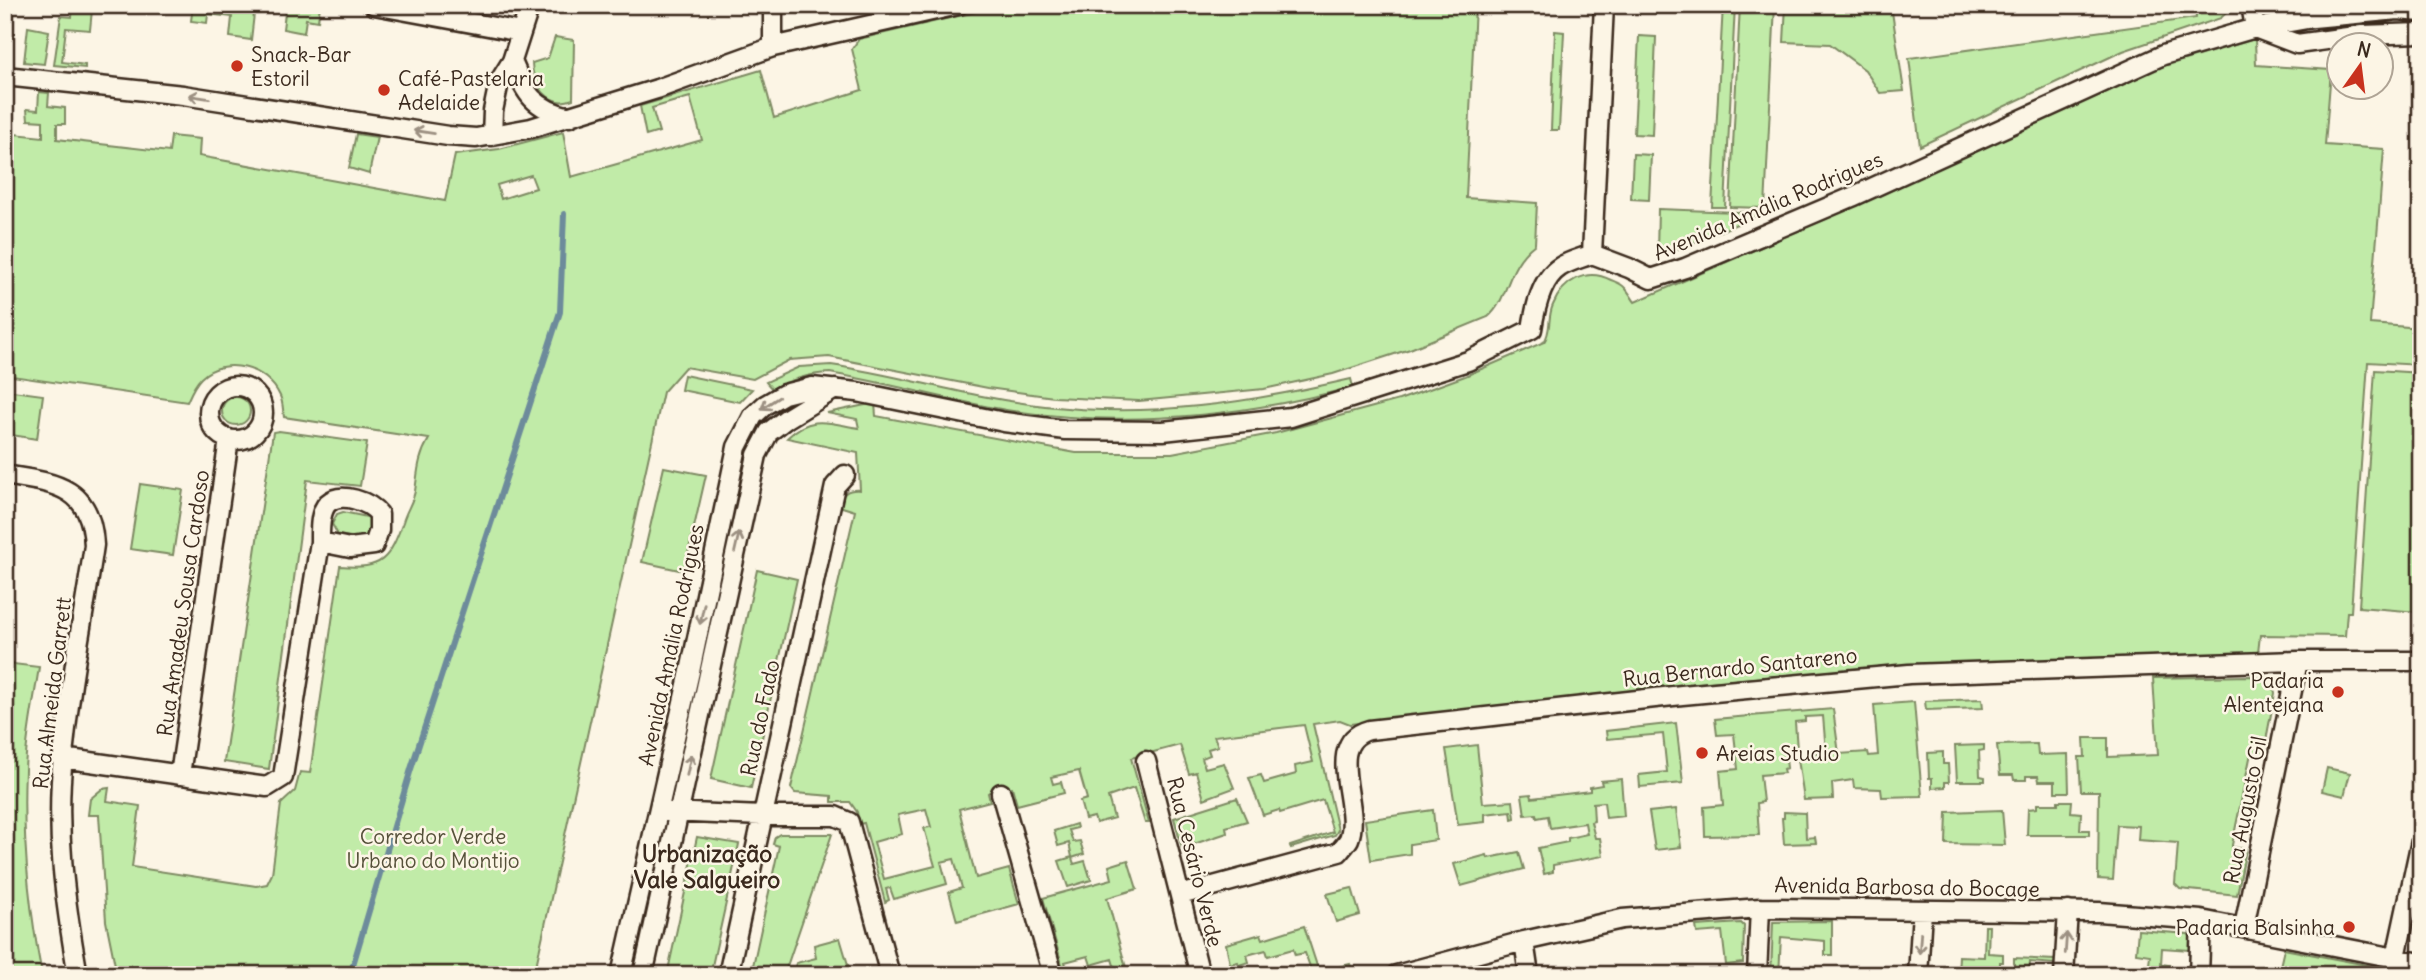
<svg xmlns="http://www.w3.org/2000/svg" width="2426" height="980" font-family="Delius,sans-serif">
<rect width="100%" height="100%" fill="#fcf5e5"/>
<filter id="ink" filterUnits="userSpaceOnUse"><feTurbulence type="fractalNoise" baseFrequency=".0143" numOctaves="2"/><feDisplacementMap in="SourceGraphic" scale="14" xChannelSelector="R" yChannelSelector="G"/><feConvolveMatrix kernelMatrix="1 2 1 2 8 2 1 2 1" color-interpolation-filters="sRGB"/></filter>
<g filter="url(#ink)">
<path fill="#c1eba8" stroke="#7e8a63" stroke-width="2" fill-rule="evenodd" d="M193,5H255L251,40L230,37L232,17L208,14L207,23L191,21Z
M286,5L320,6L318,21L306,19L304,33L283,29Z
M1006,5H1475L1466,198L1537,203L1535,244C1505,267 1510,298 1488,317L1410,349L1333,374L1264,389L1139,401L1054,397L988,388L829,357L789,360L753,379L685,367L663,392L534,975H117L106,921L99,815H88L90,799L102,789L109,788L107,801L140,806L132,867L256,886L267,884L272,874L281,804L295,791L300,772L310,773L340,566C383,570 389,559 403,522C406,511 413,502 415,491C418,471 418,457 429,439L284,417C283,411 283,402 280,396C267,367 225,355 201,378C194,385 191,393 187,402L5,375V133L43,137V121L28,120L27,109L38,110L39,92L49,93L48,106L65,108V124H57V139L169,152L171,136L200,139L199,156L445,201L455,155L499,149L563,132L571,177L702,140L690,97L652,108L659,132L646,136L640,106L761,70L774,118L862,90L852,49L859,39ZM531,175L536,188L501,199L497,185Z
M1723,5H1735L1725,207H1712Z
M1740,5H1775L1765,208L1730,207Z
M1786,5H1891L1904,91L1880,93L1865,70L1830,44L1784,42Z
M2195,5H2229L2227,12L2221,18L2123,51L1920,146L1909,58L2196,18Z
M73,8L92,10L90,30L66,28L62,62L85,65V68L54,65L61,16L72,17Z
M28,27L49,31L44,64L24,62Z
M1555,31L1564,32L1559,130H1551Z
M1639,36L1656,37L1652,135L1634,134Z
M555,37L574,40L573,99C549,109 532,84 532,63L548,58Z
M2255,39L2256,65L2331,70L2325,145L2384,149L2370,324L2421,328V365L2368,362L2351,612H2347L2345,636L2260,635L2258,653L1889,666L1688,684L1350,724L1340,720L1313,724L1338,830L1335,835L1291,848L1290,846L1333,832L1323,800L1280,813L1279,810L1263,815L1249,778L1261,775L1264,783L1296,774L1295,766L1313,762L1304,725L1214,736L1218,746L1208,749L1210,755L1202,758L1205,768L1224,763L1234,788L1204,799L1196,772L1189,774L1180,745L1131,758L1149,823H1145L1134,788L1108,797L1114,818L1096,823L1094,817L1085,819L1080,801L1087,799L1079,771L1051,777L1053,784L1061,782L1064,793L1017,805L1012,787L994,789L988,793L990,801L959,809L976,878L1009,869L1019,904L957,921L949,892L962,888L954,859L941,862L947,884L894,899L890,888L886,889L889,900L885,902L864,823L859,824L857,812L850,802H832V796L795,793L791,788L855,511L839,506C842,493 847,489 860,490L858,453L787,438C812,413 831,424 859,428L857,419L827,413L875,403L876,416L1076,453H1172L1276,433L1399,400L1465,376L1544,342C1552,330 1547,318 1553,305C1563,281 1586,267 1611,280C1616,282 1622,284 1625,288C1629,292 1632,298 1635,302L1874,198L2154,69ZM926,809L931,827L924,828L935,866L884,879L874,842L902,834L898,815Z
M356,134L377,137L369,174L349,168Z
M1633,154L1651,155L1649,200L1631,199Z
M1658,209L1763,213L1666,254L1657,253Z
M831,365C903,376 972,398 1045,406C1152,418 1247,403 1351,379L1353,387C1240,417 1123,428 1006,410C947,400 889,383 830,373C808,374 791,380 772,389L766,382L799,367Z
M2375,370L2421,373V576L2418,612L2359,607Z
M684,375L752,389L740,402L681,390Z
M5,390L43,395L37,439L5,434Z
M222 411a14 14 0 1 1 28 0a14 14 0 1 1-28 0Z
M279,431L367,443L360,486L307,480L269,769L224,762L273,432Z
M664,467L706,475L684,571L642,562Z
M140,484L183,490L173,555L130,549Z
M343,512L367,517L372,521L369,537L363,539L338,535L332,524L337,514Z
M757,570L797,579L751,788L711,779Z
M5,663L39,667C34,701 26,736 25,770C22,838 29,908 42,975H5Z
M2250,676L2262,678L2274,689L2275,693L2263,756L2251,753L2232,845V847L2246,849L2237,895L2180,889L2175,884L2178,843L2138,840L2139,826L2117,825L2113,880L2098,879L2099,791H2081L2079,757H2085L2084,738H2108V757L2158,755L2153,678Z
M1982,699L1983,708L1926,710L1925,701Z
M1914,702L1922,796L1882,797L1881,789L1854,788L1853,780L1832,783L1833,799L1804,800L1798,759L1814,757V753L1826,752L1823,716L1805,717V721L1795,722L1797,749L1785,751L1787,768L1783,769L1784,773L1760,775L1763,802L1757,803L1759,835L1705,836L1704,807L1723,805L1720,771L1738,769L1734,734L1717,735L1715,719L1833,709L1839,754L1868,752L1869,756L1878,755L1874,705Z
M1676,723L1683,783L1640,787L1639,775L1667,772L1663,734L1607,739L1606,731Z
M2037,744L2038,755L2068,754L2069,792H2055V781H2039L2038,776H2026V780H2014L2013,775H2000L1997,745Z
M1477,745L1483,803L1513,801L1515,818L1512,819L1511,811L1485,814V822L1458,825L1446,749Z
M1984,745V750L1979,751L1980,776L1985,777V781H1957L1955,746Z
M1943,752V764H1948L1949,782H1945V787L1932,788V778H1929L1928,753Z
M2327,768L2350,773L2344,796L2322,791Z
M1621,779L1624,816L1606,818L1604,802L1593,803L1594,821L1591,822L1595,838H1600L1603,856L1553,865V872L1544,874L1538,848L1568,842V838L1587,834L1585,823L1550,828L1548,816L1537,818L1536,814L1525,815L1522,795L1531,794L1532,798L1590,791V787L1602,785L1601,781Z
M1237,798L1247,821L1226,827L1227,833L1182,848L1174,818Z
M2058,801H2072L2071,812L2081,813L2080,830H2089V835H2027L2028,809L2037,808V804H2058Z
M1676,809L1681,847L1655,850L1649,812Z
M1433,810L1436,840L1410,844V854L1371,860L1365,820Z
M2002,810L2005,845L1946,844L1947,812Z
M1784,812L1805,813L1806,838L1815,837L1816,843L1784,844L1782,818H1784Z
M1076,824L1077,828L1069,830L1073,842L1080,841L1084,854L1072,858L1074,864L1085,861L1091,880L1068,887L1059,861L1072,857L1069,843L1058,846L1054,831Z
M780,834H832L784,975H751L779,846L773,844L775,837Z
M697,837L739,844L710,975H667Z
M1519,852L1524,869L1461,886L1454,864L1487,855L1488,858Z
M1128,860L1137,889L1107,898L1128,975H1109L1116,972L1112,959L1091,965L1088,956L1065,962L1069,975H1065L1043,898L1112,879L1109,866Z
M1352,888L1360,915L1336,922L1327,894Z
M1832,921V955H1825V941L1781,937L1779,975H1771L1773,922Z
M1741,923L1744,926L1743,963L1726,965L1722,931L1697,933L1696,926Z
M1304,926L1319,972L1350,964L1352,971L1338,975H1313L1305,953L1295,955L1293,949L1268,956L1266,950L1247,955L1249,962L1239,965L1238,962L1230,964L1226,944L1261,934L1263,939Z
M1985,926H1989L1988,953L2003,954V962H2000V968H2014V958L2055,960V964L2030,962L2029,975H2005V973L1993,972V969H1987L1986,975H1958L1959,956L1984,957Z
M2138,930L2188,934L2192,939L2190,950L2162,948L2161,964L2169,965L2168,975H2134L2148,974L2150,955L2136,953Z
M840,938L849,968L823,975H793L796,963L816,958L814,945Z
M2284,949L2403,972V975H2368L2334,968L2332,975H2278Z"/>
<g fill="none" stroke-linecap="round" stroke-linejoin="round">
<path stroke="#6d8b9b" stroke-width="6" d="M350,975L411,769L560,312L564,214"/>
<defs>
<path id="street" d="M374,5L521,32
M2251,5L2255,28
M2255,28L2297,44L2362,35L2421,33
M773,47V5
M512,61C525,94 534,109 570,117
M5,76L183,95L448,136L476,138L531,128L657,89L773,47L958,5
M492,136L493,111L499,82L512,61L530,5
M1592,254L1604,5
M209 413a27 27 0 1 1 54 0a27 27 0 1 1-54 0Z
M5,475C55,483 91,486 94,545C84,616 69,686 63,757C55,829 65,904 78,975
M62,758L267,787L283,777L320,542C320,531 319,512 328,503C341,491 370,502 379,514V530L374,545L350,548L320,542
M1146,761L1200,975
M180,775L229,439
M1001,793L1053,975
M669,812L762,816H835L849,822L890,975
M1180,895L1339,852C1342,848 1347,843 1349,839C1362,806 1322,743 1369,730L1682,695L1909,674L2298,661H2421
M2244,927L2298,661
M1524,941L1529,975
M2396,957L2421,841
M621,975L691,667L737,447L753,416L765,405L784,394L812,387L857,392L1004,422L1065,430L1163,431L1291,417L1468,361L1532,329C1535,309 1541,279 1560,267C1569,261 1582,258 1592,254L1629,268L1651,279L1685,268L1852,197L2163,55L2255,28L2313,18L2398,10L2421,12
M643,975L757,455L769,432L786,419L835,389
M728,975L835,486L845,475
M1396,975L1524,941L1622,919L1760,908L2099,912L2201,920L2421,963
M1757,975L1760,908
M1918,975L1922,911
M2064,975L2068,911
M2199,975L2201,920"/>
</defs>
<use href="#street" stroke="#3b2a1e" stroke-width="23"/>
<use href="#street" stroke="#fcf5e5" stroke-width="18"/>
</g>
<defs><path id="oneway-shaft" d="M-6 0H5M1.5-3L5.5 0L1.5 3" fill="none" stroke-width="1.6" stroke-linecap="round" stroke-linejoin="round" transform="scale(1.75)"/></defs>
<g stroke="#9c9082">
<use href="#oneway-shaft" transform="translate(199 97) rotate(-171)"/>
<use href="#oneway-shaft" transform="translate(424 132) rotate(-171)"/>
<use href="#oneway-shaft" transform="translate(770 403) rotate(147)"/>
<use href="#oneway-shaft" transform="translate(737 542) rotate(-77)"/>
<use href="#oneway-shaft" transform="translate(702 614) rotate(102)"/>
<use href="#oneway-shaft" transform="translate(689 765) rotate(-78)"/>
<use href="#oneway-shaft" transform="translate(1920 943) rotate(94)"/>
<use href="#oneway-shaft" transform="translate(2066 943) rotate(-86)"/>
</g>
</g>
<g fill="#c8321e" stroke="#fcf5e5" stroke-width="2.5">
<circle cx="237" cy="66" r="7"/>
<circle cx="384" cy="90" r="7"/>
<circle cx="2338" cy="692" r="7"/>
<circle cx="1702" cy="753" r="7"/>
<circle cx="2349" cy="927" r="7"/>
</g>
<g text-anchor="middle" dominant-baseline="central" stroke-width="5" stroke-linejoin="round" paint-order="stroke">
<g font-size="21" fill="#3b2a1e" stroke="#fcf5e5" text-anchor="start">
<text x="251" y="54">Snack-Bar<tspan x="251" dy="24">Estoril</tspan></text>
<text x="398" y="78">Café-Pastelaria<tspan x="398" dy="24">Adelaide</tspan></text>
<text x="2324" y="680" text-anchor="end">Padaria<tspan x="2324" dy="24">Alentejana</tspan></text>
<text x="1716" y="753">Areias Studio</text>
<text x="2335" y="927" text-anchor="end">Padaria Balsinha</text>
</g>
<g font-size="21" fill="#3b2a1e" stroke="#fcf5e5">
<text transform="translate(1768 206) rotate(-23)">Avenida Amália Rodrigues</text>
<text transform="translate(183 603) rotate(-82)">Rua Amadeu Sousa Cardoso</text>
<text transform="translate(671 645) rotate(-78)">Avenida Amália Rodrigues</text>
<text transform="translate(1740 667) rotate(-6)">Rua Bernardo Santareno</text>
<text transform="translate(52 693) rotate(-83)">Rua Almeida Garrett</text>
<text transform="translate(760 718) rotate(-78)">Rua do Fado</text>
<text transform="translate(2245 810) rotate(-79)">Rua Augusto Gil</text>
<text transform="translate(1195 862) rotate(76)">Rua Cesário Verde</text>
<text transform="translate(1907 887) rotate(1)">Avenida Barbosa do Bocage</text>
</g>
<g font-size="21" fill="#56513a" stroke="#fcf5e5">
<text x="433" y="836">Corredor Verde<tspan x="433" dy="24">Urbano do Montijo</tspan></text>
</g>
<g font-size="23" font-weight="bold" fill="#3b2a1e" stroke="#fcf5e5">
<text x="707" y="853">Urbanização<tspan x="707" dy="26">Vale Salgueiro</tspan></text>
</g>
</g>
<rect width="2426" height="980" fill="none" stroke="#fcf5e5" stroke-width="28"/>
<rect x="14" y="14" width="2398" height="952" fill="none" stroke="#3b2a1e" stroke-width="2.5" filter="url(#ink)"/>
<g transform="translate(2360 66) rotate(14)"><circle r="33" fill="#fcf5e5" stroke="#afa495" stroke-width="2"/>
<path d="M0-5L12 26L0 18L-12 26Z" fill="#c8321e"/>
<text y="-10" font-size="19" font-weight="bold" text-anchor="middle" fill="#3b2a1e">N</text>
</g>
</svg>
